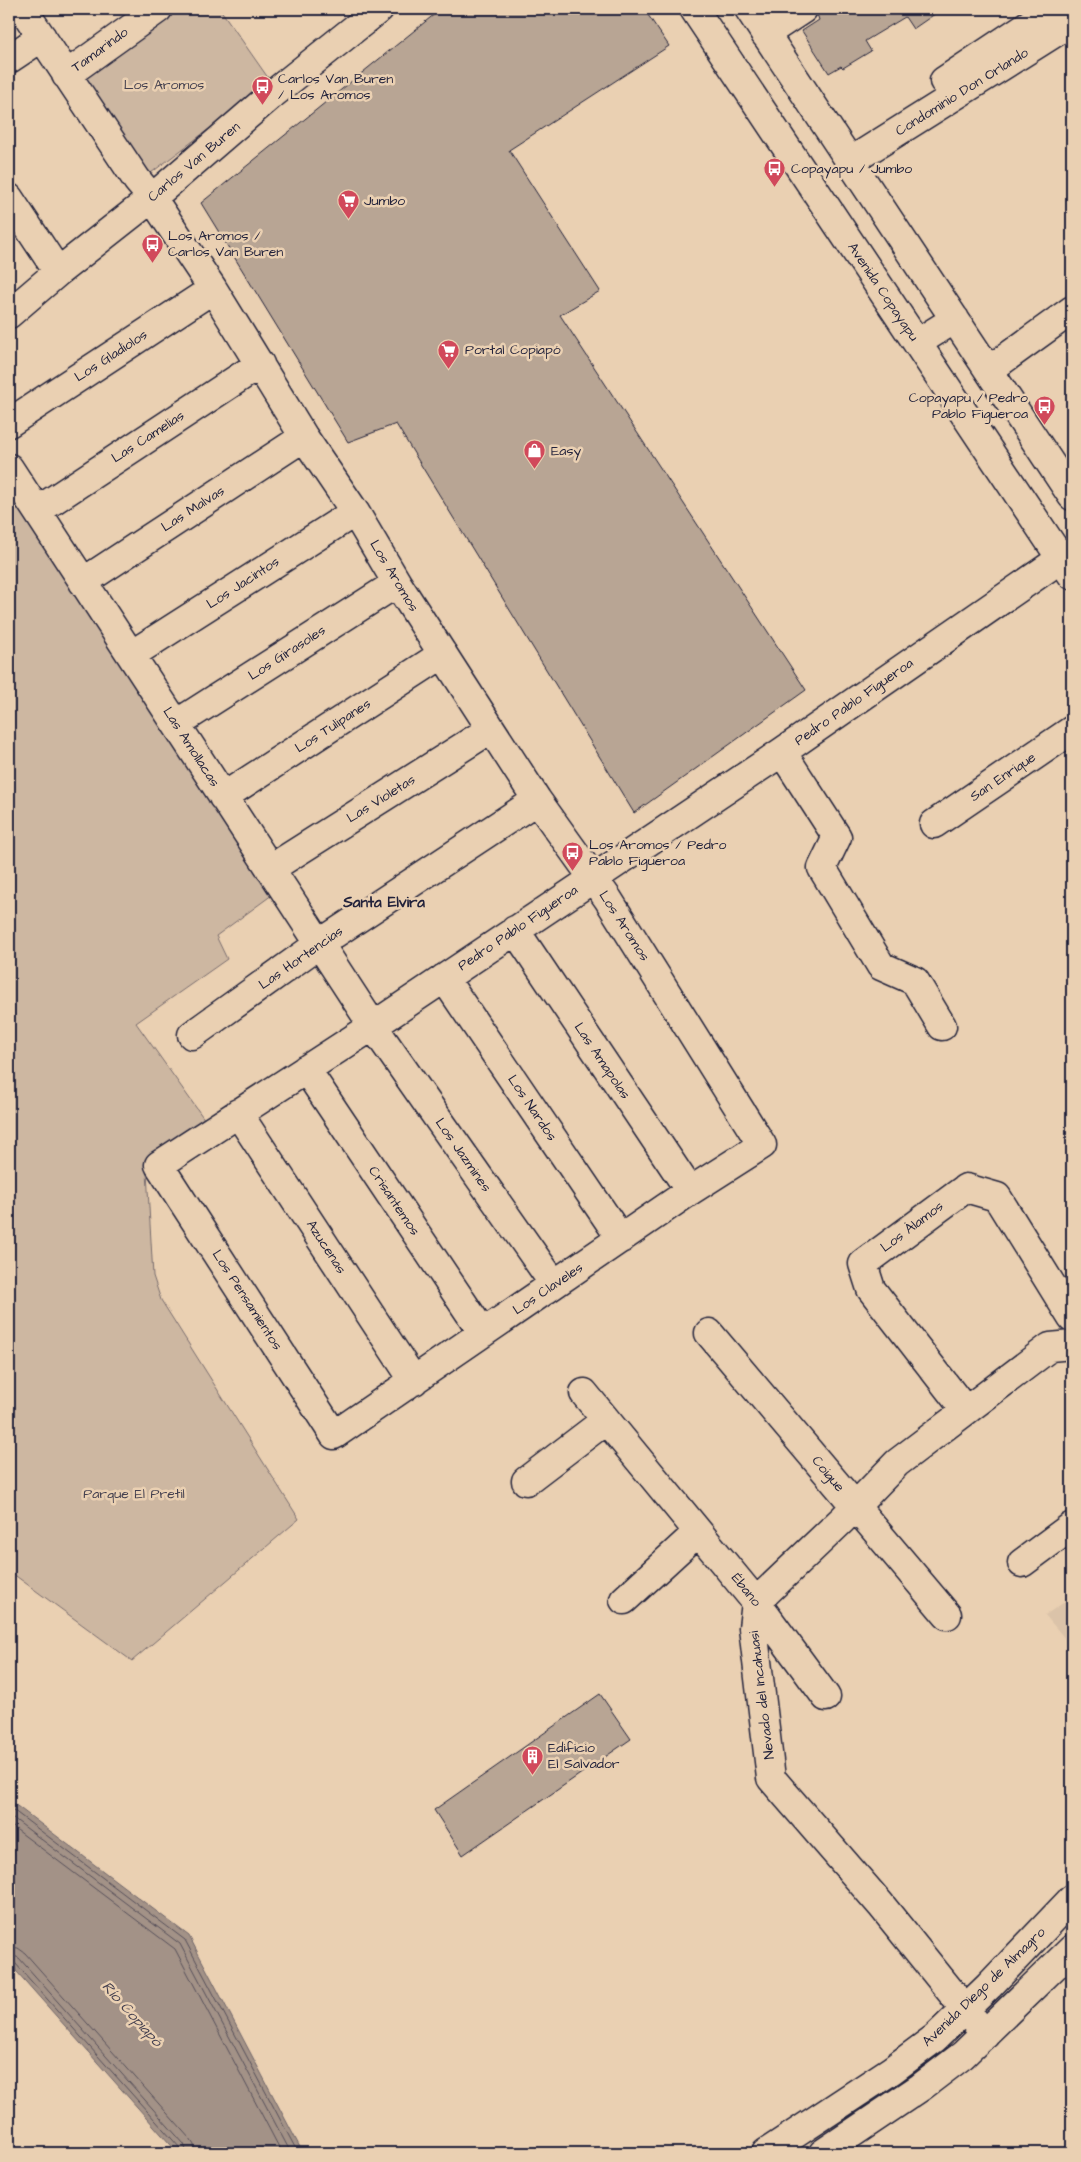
<svg xmlns="http://www.w3.org/2000/svg" width="1081" height="2162" font-family="'Architects Daughter',sans-serif">
<rect width="100%" height="100%" fill="#ead0b2"/>
<filter id="ink" filterUnits="userSpaceOnUse"><feTurbulence type="fractalNoise" baseFrequency=".02" numOctaves="2"/><feDisplacementMap in="SourceGraphic" scale="10" xChannelSelector="R" yChannelSelector="G"/><feConvolveMatrix kernelMatrix="1 2 1 2 8 2 1 2 1" color-interpolation-filters="sRGB"/></filter>
<g filter="url(#ink)">
<path fill="#dbc3a9" d="M1072,1597V1647L1045,1615Z"/>
<path fill="#cdb7a1" stroke="#786c6e" d="M165,9H220L271,82L147,176L74,73Z
M9,484L276,892L216,936L227,959L136,1023L207,1123L147,1172L153,1276L161,1300L299,1519L132,1661L9,1571Z"/>
<path fill="#a39287" stroke="#6f6569" d="M9,1800L189,1936L303,2153H178L9,1963Z"/>
<g fill="none" stroke-linecap="round" stroke-linejoin="round">
<path stroke="#564f59" stroke-width="1" d="M9,1807L185,1940L298,2153
M9,1815L180,1944L291,2153
M9,1824L175,1949L282,2153
M9,1947L18,1948L25,1953L190,2139L194,2145L195,2153
M9,1954L19,1958L184,2144L187,2153
M9,1961L15,1963L180,2148L181,2153"/>
</g>
<path fill="#b8a594" stroke="#22223b" d="M441,9H644L669,46L509,150L600,291L560,315L806,690L634,813L396,424L348,442L201,203Z
M826,9H942L913,29L905,17L865,41L871,51L843,68L841,66L829,73L802,31L819,20L817,14Z
M600,1694L631,1739L463,1855L434,1810Z"/>
<g fill="none" stroke-linecap="round" stroke-linejoin="round">
<defs>
<path id="minor" d="M23,9L137,180L152,198L213,289L304,437L355,512L397,583L537,800L608,899L762,1145L690,1191L334,1435L159,1165L373,1026L782,752L1072,551
M765,34L803,9
M9,59L42,37
M66,75L158,9
M944,81L1052,9
M851,161L1072,22
M9,198L58,272
M9,314L58,272L152,198L269,97L379,9
M989,370L1072,310
M9,423L213,289
M9,468L373,1026L554,1284
M37,511L260,364
M83,582L304,437
M131,655L355,512
M176,724L397,583
M782,752L837,837L822,868L881,966L915,981L942,1026
M223,797L443,654
M934,824L1072,730
M270,869L491,729
M515,930L690,1191
M444,978L621,1239
M192,1035L319,944L537,800
M306,1069L483,1333
M238,1113L414,1381
M709,1333L947,1615
M584,1393L756,1602L826,1697
M965,1410L871,1289L863,1264L966,1188L997,1197L1072,1318
M526,1481L606,1420
M1022,1563L1072,1526
M624,1600L698,1532
M985,2034L881,1905L771,1778L753,1628L756,1602L842,1520L897,1463L1050,1347L1072,1345
M766,2153L892,2070L935,2038L989,1986L1072,1899
M823,2153L921,2087L963,2055L1072,1949"/>
<path id="highway" d="M694,9L1072,575
M749,9L1072,496
M917,343L955,319"/>
</defs>
<use href="#minor" stroke="#22223b" stroke-width="31"/>
<use href="#highway" stroke="#22223b" stroke-width="31"/>
<use href="#minor" stroke="#ead0b2" stroke-width="28"/>
<use href="#highway" stroke="#ead0b2" stroke-width="28"/>
</g>
</g>
<defs>
<symbol id="bus-pin" viewBox="-11 -11 22 30"><path d="M0 17L-7.5 6A9.5 9.5 0 1 1 7.5 6Z" fill="#d1495b" stroke="#ead0b2"/><path d="M-5-6H5V4H4V6H2V4H-2V6H-4V4H-5ZM-3.5-4V0h7V-4ZM-3.5 1.2v1.5H-2V1.2ZM2 1.2v1.5H3.5V1.2Z" fill="#fff"/></symbol>
<symbol id="supermarket-pin" viewBox="-11 -11 22 30"><path d="M0 17L-7.5 6A9.5 9.5 0 1 1 7.5 6Z" fill="#d1495b" stroke="#ead0b2"/><path d="M-6-5.5h2.5l.6 2H6L4.5 2H-2.5L-4.4-4H-6ZM-1.5 3.2a1.3 1.3 0 1 0 .1 0ZM3 3.2a1.3 1.3 0 1 0 .1 0Z" fill="#fff"/></symbol>
<symbol id="shop-pin" viewBox="-11 -11 22 30"><path d="M0 17L-7.5 6A9.5 9.5 0 1 1 7.5 6Z" fill="#d1495b" stroke="#ead0b2"/><path d="M-5-2.5h2.3a2.7 3.5 0 0 1 5.4 0H5L5.5 6h-11ZM-1.5-2.5h3a1.5 2.3 0 0 0-3 0Z" fill="#fff"/></symbol>
<symbol id="building-pin" viewBox="-11 -11 22 30"><path d="M0 17L-7.5 6A9.5 9.5 0 1 1 7.5 6Z" fill="#d1495b" stroke="#ead0b2"/><path d="M-4-6H4V6H1V3H-1V6H-4ZM-2.5-4.3h1.7v1.8h-1.7ZM.8-4.3h1.7v1.8H.8ZM-2.5-1h1.7V.8h-1.7ZM.8-1h1.7V.8H.8Z" fill="#fff"/></symbol>
</defs>
<g fill-rule="evenodd">
<use href="#bus-pin" x="250" y="74" width="25" height="34"/>
<use href="#bus-pin" x="762" y="156" width="25" height="34"/>
<use href="#supermarket-pin" x="336" y="188" width="25" height="34"/>
<use href="#bus-pin" x="140" y="232" width="25" height="34"/>
<use href="#supermarket-pin" x="436" y="338" width="25" height="34"/>
<use href="#bus-pin" x="1032" y="394" width="25" height="34"/>
<use href="#shop-pin" x="522" y="438" width="25" height="34"/>
<use href="#bus-pin" x="560" y="840" width="25" height="34"/>
<use href="#building-pin" x="520" y="1744" width="25" height="34"/>
</g>
<g text-anchor="middle" dominant-baseline="central" stroke-width="5" stroke-linejoin="round" paint-order="stroke">
<g font-size="14" fill="#22223b" stroke="#ead0b2">
<text transform="translate(100 50) rotate(-36)">Tamarindo</text>
<text transform="translate(962 92) rotate(-32)">Condominio Don Orlando</text>
<text transform="translate(194 162) rotate(-40)">Carlos Van Buren</text>
<text transform="translate(883 292) rotate(56)">Avenida Copayapu</text>
<text transform="translate(111 356) rotate(-33)">Los Gladiolos</text>
<text transform="translate(148 437) rotate(-33)">Las Camelias</text>
<text transform="translate(193 509) rotate(-33)">Las Malvas</text>
<text transform="translate(394 576) rotate(59)">Los Aromos</text>
<text transform="translate(243 583) rotate(-33)">Los Jacintos</text>
<text transform="translate(287 653) rotate(-33)">Los Girasoles</text>
<text transform="translate(854 702) rotate(-35)">Pedro Pablo Figueroa</text>
<text transform="translate(333 726) rotate(-33)">Los Tulipanes</text>
<text transform="translate(191 747) rotate(57)">Las Amollacas</text>
<text transform="translate(1003 777) rotate(-34)">San Enrique</text>
<text transform="translate(381 799) rotate(-32)">Las Violetas</text>
<text transform="translate(624 926) rotate(57)">Los Aromos</text>
<text transform="translate(518 928) rotate(-34)">Pedro Pablo Figueroa</text>
<text transform="translate(301 958) rotate(-35)">Las Hortencias</text>
<text transform="translate(602 1061) rotate(56)">Las Amapolas</text>
<text transform="translate(532 1108) rotate(56)">Los Nardos</text>
<text transform="translate(463 1155) rotate(55)">Los Jazmines</text>
<text transform="translate(394 1201) rotate(56)">Crisantemos</text>
<text transform="translate(912 1227) rotate(-37)">Los Álamos</text>
<text transform="translate(326 1247) rotate(57)">Azucenas</text>
<text transform="translate(548 1289) rotate(-34)">Los Claveles</text>
<text transform="translate(247 1300) rotate(57)">Los Pensamientos</text>
<text transform="translate(828 1474) rotate(50)">Coigue</text>
<text transform="translate(746 1590) rotate(51)">Ébano</text>
<text transform="translate(762 1695) rotate(-97)">Nevado del Incahuasi</text>
<text transform="translate(984 1987) rotate(-44)">Avenida Diego de Almagro</text>
</g>
<g font-size="14" fill="#22223b" stroke="#ead0b2" text-anchor="start">
<text x="278" y="79">Carlos Van Buren<tspan x="278" dy="16">/ Los Aromos</tspan></text>
<text x="791" y="169">Copayapu / Jumbo</text>
<text x="364" y="201">Jumbo</text>
<text x="168" y="236">Los Aromos /<tspan x="168" dy="16">Carlos Van Buren</tspan></text>
<text x="465" y="350">Portal Copiapó</text>
<text x="1028" y="398" text-anchor="end">Copayapu / Pedro<tspan x="1028" dy="16">Pablo Figueroa</tspan></text>
<text x="551" y="451">Easy</text>
<text x="589" y="845">Los Aromos / Pedro<tspan x="589" dy="16">Pablo Figueroa</tspan></text>
<text x="548" y="1748">Edificio<tspan x="548" dy="16">El Salvador</tspan></text>
</g>
<g font-size="14" fill="#44404f" stroke="#ead0b2">
<text x="164" y="85">Los Aromos</text>
<text x="134" y="1494">Parque El Pretil</text>
</g>
<g font-size="15" font-weight="bold" fill="#22223b" stroke="#ead0b2">
<text x="384" y="902">Santa Elvira</text>
</g>
<g font-size="15" font-style="italic" fill="#423e4e" stroke="#ead0b2">
<text transform="translate(132 2014) rotate(48)">Río Copiapó</text>
</g>
</g>
<rect width="1081" height="2162" fill="none" stroke="#ead0b2" stroke-width="30"/>
<rect x="15" y="15" width="1051" height="2132" fill="none" stroke="#22223b" stroke-width="2" filter="url(#ink)"/>
</svg>
